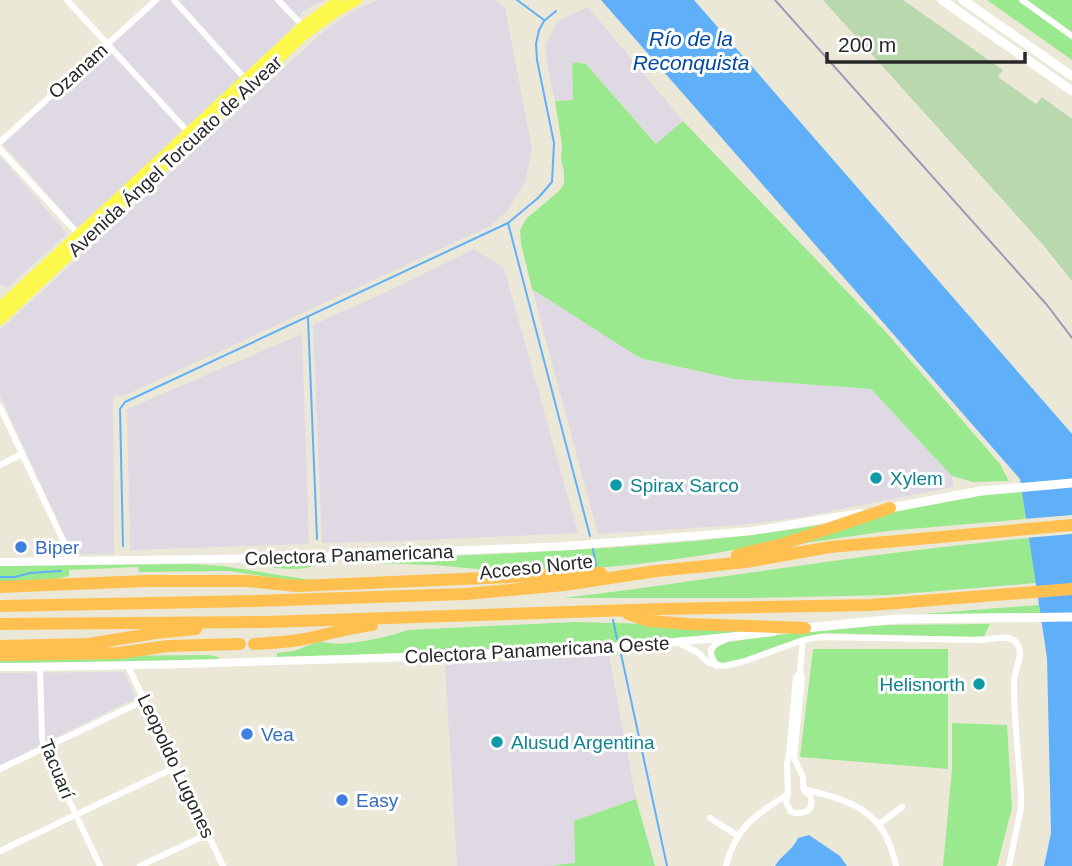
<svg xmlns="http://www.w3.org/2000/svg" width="1072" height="866" font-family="Helvetica,sans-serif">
<rect width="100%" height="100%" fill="#ece8d8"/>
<path fill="#ded9e3" d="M160,0H326L304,10L291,30L78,229L3,144Z
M379,0H495L505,8L532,149L525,182L507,211L490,226L126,395L115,396L113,401L114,554H73L0,396V330L324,31L356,9Z
M588,7L683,121L657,144L586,64L574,62L572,65L573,100L555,101L547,64L546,44L558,21Z
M0,156L65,231L66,235L7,288L0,284Z
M474,249L504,268L578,533L401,541L322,543L313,325L388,291Z
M532,289L635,355L644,359L734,379L871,389L952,476L953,487L802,517L741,525L598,534Z
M302,334L309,544L130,550L127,409Z
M609,655L636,799L574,821L575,864L550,866H457L445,665Z
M124,672L136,698L0,765V673Z"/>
<path fill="#9ae98e" d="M987,0H1072V60Z
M574,62L586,64L656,144L683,121L884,330L1000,464L1009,481L973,482L952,476L871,389L734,379L644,359L635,355L532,289L521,243L520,230L526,219L559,191L564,184V171L561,160L562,145L555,101L573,100L572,66Z
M1022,491L1026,519L887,531L785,546L896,511L978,495Z
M852,519L788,540L705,555L639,564L552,572H511L434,565L374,563V560C414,556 456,556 496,554C616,548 735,542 852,519Z
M1029,538L1036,583L890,595L748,598H563C719,579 873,552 1029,538Z
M307,561H314V566C291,572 275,568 252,564Z
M191,564L223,566L317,581L300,582L229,571L139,572L138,567L69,570V576L33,584L0,583V566Z
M1039,605L1041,617L909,615Z
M574,622L651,624L755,630C597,649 437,652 277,657V653L294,651L320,641C341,649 387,637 408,630Z
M990,624L984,636L969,637L824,633C789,641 756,657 721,664L715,658L714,652L718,646L729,642L820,629L889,625Z
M813,649H948V769L800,757Z
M208,655L219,657V660L0,663V657Z
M952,723L1007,725L1012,808L997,866H943L952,769Z
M636,799L655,866H550L575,863L574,821Z"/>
<path fill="#b9d8ad" d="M823,0H903L1003,70L998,77L1036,104L1042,97L1072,119V281L1044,246Z"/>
<path fill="#60b0f9" d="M596,0H694L1072,434V866H1044L1051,833L1047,658L1020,479L601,0Z
M809,835L840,856L847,866H775C781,855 793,850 798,838Z"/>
<path fill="#ece8d8" d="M1072,515V534L1025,538L1023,519Z"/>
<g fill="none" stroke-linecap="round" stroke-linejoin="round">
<path stroke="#60b0f9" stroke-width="2" d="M517,0L544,20
M508,223L590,536
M308,317L317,539
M123,546L120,409L125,402L508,223L538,198L552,182L554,143L537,60L536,44L539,30L544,21L556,11
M593,549L596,566
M0,577H15L30,573L61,571
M613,620L617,639
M621,654L667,866"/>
<path stroke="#fff" stroke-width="6" d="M67,0L188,132
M174,0L248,82
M278,0L303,26
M1022,0L1072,36
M0,142L156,0
M0,149L79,235
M0,407L69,553L70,561
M0,465L22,454
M679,643L697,652L709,663L723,666L742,662L803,640L820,637L982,640C993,639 1011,633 1018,645C1024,655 1014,671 1014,682C1014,719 1018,755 1021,791V808L1009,866
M128,666L223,866
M717,666C706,650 710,646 726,639
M40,667L42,739L44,747L100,866
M800,672L802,678L794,756C796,764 801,770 803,778C803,781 803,788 804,790C809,798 809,789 811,799C814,812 801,815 791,812L786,802L788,794L787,764L789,755L796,678Z
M800,672L803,640
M0,769L145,700
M806,790C853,800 886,813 896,866
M710,818L738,836
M878,825L902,807
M0,851L176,767
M140,866L208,834
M726,866C735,828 756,814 787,795"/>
<path stroke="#fff" stroke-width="8" d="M0,562L277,558L567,546L752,531L860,513
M0,667C117,667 233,662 350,659C491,654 632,649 773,632"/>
<path stroke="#fff" stroke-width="9" d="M942,0L1072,91
M963,0L1072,76
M890,508L981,491L1072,483
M805,628L897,619L1072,617"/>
<path stroke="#fdf94c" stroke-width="10" d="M0,307L303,26L339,0
M0,320L304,35L336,12L357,0"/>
<path stroke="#ffc050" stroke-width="12" d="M737,555L783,544L890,508
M0,587L146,581H248L297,586L601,573
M0,606L255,601L466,594L564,585L656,571L746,562L830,547L1072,525
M628,614L649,621L688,624L805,628
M0,624L266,622L663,609L871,605L1072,589
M254,644C271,643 288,642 305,639C328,634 349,628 372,625
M0,646L88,644L156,633L196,629
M0,655L119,653L168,646L240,644"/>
<path stroke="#9c9ab4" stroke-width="2" d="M775,0L1047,305L1072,338"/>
</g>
<g fill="#0f9aa8" stroke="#fff" stroke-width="2.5">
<circle cx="876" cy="478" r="7"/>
<circle cx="616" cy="485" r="7"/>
<circle cx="979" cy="684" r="7"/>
<circle cx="497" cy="742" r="7"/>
</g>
<g fill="#3f7fe0" stroke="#fff" stroke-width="2.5">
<circle cx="21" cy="547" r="7"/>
<circle cx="247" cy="734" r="7"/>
<circle cx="342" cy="800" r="7"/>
</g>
<g text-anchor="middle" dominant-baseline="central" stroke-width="6" stroke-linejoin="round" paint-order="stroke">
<g font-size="19" fill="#282828" stroke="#fff">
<text transform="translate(78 71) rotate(-42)">Ozanam</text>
<text transform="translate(175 156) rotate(-43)">Avenida Ángel Torcuato de Alvear</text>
<text transform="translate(349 555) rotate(-2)">Colectora Panamericana</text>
<text transform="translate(536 567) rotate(-6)">Acceso Norte</text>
<text transform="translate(537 650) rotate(-3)">Colectora Panamericana Oeste</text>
<text transform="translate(176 766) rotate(65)">Leopoldo Lugones</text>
<text transform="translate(57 769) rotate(68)">Tacuarí</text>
</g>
<g font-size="19" fill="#0d838f" stroke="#fff" text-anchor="start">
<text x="890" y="478">Xylem</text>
<text x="630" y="485">Spirax Sarco</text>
<text x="965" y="684" text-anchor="end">Helisnorth</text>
<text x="511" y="742">Alusud Argentina</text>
</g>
<g font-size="19" fill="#366cbe" stroke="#fff" text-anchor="start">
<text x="35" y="547">Biper</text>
<text x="261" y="734">Vea</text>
<text x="356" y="800">Easy</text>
</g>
<g font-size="21" font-style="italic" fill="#0149a3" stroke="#fff">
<text x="691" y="38">Río de la<tspan x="691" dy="24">Reconquista</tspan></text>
</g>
</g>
<path d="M827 52v10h198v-10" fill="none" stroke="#282828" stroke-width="3.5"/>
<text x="838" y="52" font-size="21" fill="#282828" stroke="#ffffff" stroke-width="5" paint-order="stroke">200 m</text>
</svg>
